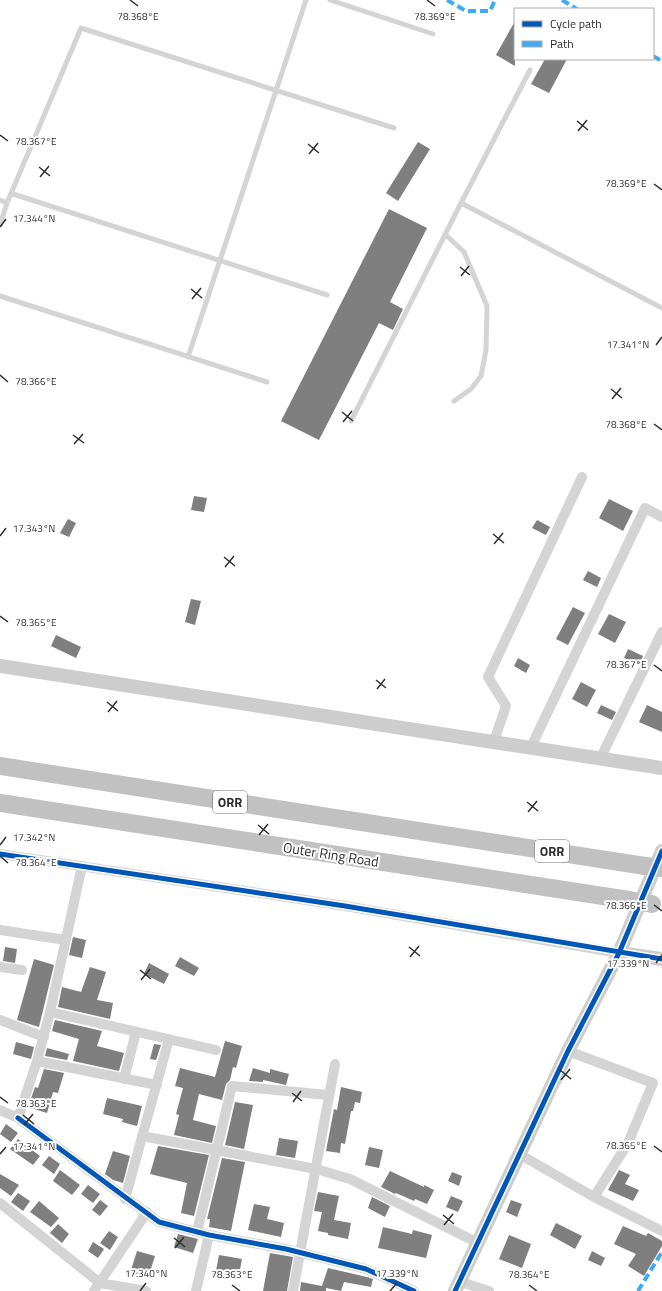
<svg xmlns="http://www.w3.org/2000/svg" width="662" height="1291" font-family="'Titillium Web',sans-serif">
<rect width="100%" height="100%" fill="#fff"/>
<path fill="#7f7f7f" d="M515,21V66L496,55Z
M545,59H567L549,93L531,84Z
M418,142L430,149L398,201L386,193Z
M389,209L427,228L390,302L403,309L393,330L379,323L319,440L281,421Z
M194,496L207,498L204,512L191,510Z
M609,499L633,511L623,531L599,518Z
M68,519L76,523L69,537L60,533Z
M537,520L550,527L546,535L532,528Z
M588,571L601,578L597,587L583,580Z
M191,599L201,601L195,625L185,622Z
M573,607L585,613L568,645L556,639Z
M609,614L626,622L615,643L598,634Z
M56,635L81,647L76,658L51,646Z
M628,649L643,656L639,664L624,658Z
M518,658L530,665L526,673L514,666Z
M581,682L596,690L587,707L572,699Z
M601,705L616,712L612,720L597,713Z
M647,705L662,712V732L639,722Z
M73,937L86,940L82,958L69,955Z
M5,947L17,949L15,963L3,961Z
M180,957L199,968L194,976L175,966Z
M34,959L54,965L39,1027L17,1020Z
M149,963L169,974L164,984L144,974Z
M90,967L106,972L97,1000L113,1003L110,1019L58,1007L62,987L81,992Z
M55,1020L102,1031L97,1046L124,1053L119,1071L73,1061L79,1039L52,1031Z
M225,1041L242,1046L236,1068L233,1067L230,1080L226,1084L222,1100L199,1094L193,1120L216,1126L212,1143L174,1135L179,1115L176,1114L183,1088L175,1086L180,1068L215,1077Z
M16,1042L34,1047L31,1059L13,1054Z
M154,1044L161,1045L156,1060L150,1059Z
M47,1048L69,1054L67,1060L45,1056Z
M253,1068L270,1073V1069L289,1074L286,1085L263,1080V1082L249,1081Z
M44,1069L64,1073L58,1093L53,1092L47,1113L28,1107L35,1087L38,1088Z
M341,1087L362,1092L360,1103L355,1102L353,1111H351L345,1144L341,1143L340,1153L326,1151L334,1109L337,1110Z
M107,1098L142,1106L137,1126L122,1122L123,1119L103,1114Z
M235,1102L253,1105L244,1149L225,1145Z
M6,1124L18,1133L11,1142L0,1134Z
M279,1138L298,1141L295,1158L276,1155Z
M18,1139L40,1156L33,1165L10,1149Z
M158,1146L209,1155L194,1216L181,1213L187,1183L150,1174Z
M369,1147L383,1150L379,1168L365,1165Z
M113,1151L130,1156L123,1183L113,1180L105,1174Z
M49,1156L60,1164L54,1174L42,1165Z
M222,1158L245,1162L231,1231L209,1227L210,1219H207Z
M60,1170L80,1185L72,1195L53,1181Z
M619,1170L630,1175L625,1184L639,1190L633,1201L608,1190Z
M390,1171L424,1187V1185L434,1190L427,1204L415,1199L414,1201L396,1193L395,1194L381,1187Z
M452,1172L462,1176L459,1186L448,1181Z
M0,1174L19,1185L11,1196L0,1188Z
M88,1185L100,1194L93,1203L81,1194Z
M318,1192L339,1196L334,1220L351,1223L348,1239L328,1235V1233L318,1231L322,1212L314,1211Z
M18,1193L30,1201L23,1211L11,1202Z
M451,1196L463,1201L458,1212L446,1207Z
M372,1197L390,1206L385,1217L368,1208Z
M100,1200L108,1206L100,1216L92,1210Z
M511,1200L522,1204L517,1217L506,1212Z
M39,1201L59,1218L51,1227L30,1212Z
M254,1204L270,1207L267,1219L284,1223L281,1237L248,1230Z
M556,1223L582,1236L575,1249L550,1235Z
M58,1224L69,1234L62,1243L50,1233Z
M623,1226L646,1236L648,1233L662,1241V1246L644,1276L628,1266L636,1254L614,1244Z
M383,1227L412,1234L413,1230L432,1235L426,1258L378,1248Z
M109,1231L118,1237L110,1250L100,1243Z
M178,1234L198,1239L193,1253L174,1247Z
M509,1235L531,1244L522,1268L499,1259Z
M93,1242L104,1249L98,1258L88,1251Z
M137,1251L155,1256L148,1278L130,1273Z
M592,1251L605,1258L601,1266L588,1260Z
M270,1253L293,1257L287,1291H263Z
M219,1255L242,1259L238,1280L215,1276Z
M328,1268L367,1277L373,1279L371,1287L344,1282L341,1291L326,1288V1291H300L301,1282L322,1286Z"/>
<g fill="none" stroke-linecap="round" stroke-linejoin="round">
<path stroke="#d4d4d4" stroke-width="5" d="M330,0L433,34
M13,194L327,295
M0,200L7,203
M461,203L662,308
M0,225L7,203L81,28L394,128
M446,235L464,252L487,306L486,350L481,376L471,389L454,401
M0,296L267,382
M188,357L306,0
M351,421L461,203L530,70"/>
<path stroke="#d4d4d4" stroke-width="10" d="M494,741L506,706L488,677L582,477
M531,747L645,508L662,517
M601,757L662,632
M0,854L345,906L619,953
M0,930L66,940
M0,967L22,970
M50,1012L216,1050
M0,1020L44,1037
M568,1051L653,1083L628,1143L594,1197
M37,1061L157,1085
M124,1079L136,1032
M0,1110L18,1118L37,1061L50,1012L82,866
M18,1118L159,1222L209,1235L286,1249L366,1269L414,1291
M142,1136L316,1169L350,1179L478,1243
M519,1154L594,1197L662,1231
M125,1199L169,1039
M0,1203L100,1283L146,1291
M197,1232L232,1086L328,1095
M461,1282L489,1291
M94,1291L147,1212
M196,1291L209,1235
M293,1291L335,1064"/>
<path stroke="#cdcdcd" stroke-width="14" d="M0,666L662,768
M619,953L662,959
M455,1291L568,1051L619,953L662,851"/>
<path stroke="#c1c1c1" stroke-width="18" d="M0,766L645,866
M0,803L629,900"/>
<path stroke="#c1c1c1" stroke-width="18" d="M645,866L662,868
M629,900L652,904"/>
<path stroke="#3fa9f5" stroke-width="4" stroke-dasharray="8 4" stroke-linecap="butt" d="M447,0L466,11H490L495,0
M562,0L577,9
M653,56L662,61
M638,1291L662,1252"/>
<defs>
<path id="cycleway" d="M0,854L345,906L662,959
M18,1118L159,1222L209,1235L286,1249L366,1269L414,1291
M455,1291L568,1051L619,953L662,851"/>
</defs>
<use href="#cycleway" stroke="#fff" stroke-width="8"/>
<use href="#cycleway" stroke="#0057b8" stroke-width="5"/>
</g>
<path fill="none" stroke="#2f2f2f" stroke-width="1.5" d="M130,0L138,6M427,0L435,6M577,121L588,130M578,131L587,120M0,135L8,141M308,144L319,153M309,154L318,143M39,167L50,176M40,177L49,166M654,184L662,190M0,227L6,219M460,267L470,275M461,276L469,266M191,289L202,298M192,299L201,288M656,345L662,337M0,375L8,382M611,389L622,398M612,399L621,388M342,412L353,421M343,422L352,411M654,424L662,430M73,435L84,443M74,444L83,434M493,534L504,543M0,536L6,528M494,544L503,533M224,557L235,566M225,567L234,556M0,616L8,622M654,665L662,671M376,680L386,688M377,689L385,679M107,702L118,711M108,712L117,701M527,802L538,811M528,812L537,801M258,825L269,834M259,835L268,824M0,845L6,837M0,856L8,863M654,905L662,911M409,947L420,956M410,957L419,946M656,963L662,955M140,970L151,979M141,980L150,969M560,1070L571,1079M561,1080L570,1069M292,1093L302,1101M0,1097L8,1103M293,1102L301,1091M23,1115L34,1124M24,1125L33,1114M654,1146L662,1152M0,1154L6,1147M443,1215L454,1224M444,1225L453,1214M174,1238L185,1247M175,1248L184,1237M232,1285L240,1291M529,1285L537,1291M140,1291L146,1283M390,1291L397,1283"/>
<g text-anchor="middle" dominant-baseline="central" stroke-width="4" stroke-linejoin="round" paint-order="stroke">
<g fill="#fff" stroke="#6d6d6d" stroke-width="1">
<rect x="213" y="791" width="34" height="22" rx="3"/>
<rect x="535" y="840" width="34" height="22" rx="3"/>
</g>
<g font-size="13" font-weight="bold" fill="#2f2f2f">
<text x="230" y="802">ORR</text>
<text x="552" y="851">ORR</text>
</g>
<g font-size="14" fill="#2f2f2f" stroke="#fff">
<text transform="translate(331 854) rotate(9)">Outer Ring Road</text>
</g>
</g>
<g font-size="10" text-anchor="middle" fill="#2f2f2f" stroke="#fff" stroke-width="4" stroke-linejoin="round" paint-order="stroke">
<text x="138" y="20">78.368°E</text>
<text x="435" y="20">78.369°E</text>
<text x="36" y="145">78.367°E</text>
<text x="626" y="187">78.369°E</text>
<text x="34" y="222">17.344°N</text>
<text x="628" y="348">17.341°N</text>
<text x="36" y="385">78.366°E</text>
<text x="626" y="428">78.368°E</text>
<text x="34" y="532">17.343°N</text>
<text x="36" y="626">78.365°E</text>
<text x="626" y="668">78.367°E</text>
<text x="34" y="841">17.342°N</text>
<text x="36" y="866">78.364°E</text>
<text x="626" y="909">78.366°E</text>
<text x="628" y="967">17.339°N</text>
<text x="36" y="1107">78.363°E</text>
<text x="626" y="1149">78.365°E</text>
<text x="34" y="1150">17.341°N</text>
<text x="146" y="1277">17.340°N</text>
<text x="397" y="1277">17.339°N</text>
<text x="232" y="1278">78.363°E</text>
<text x="529" y="1278">78.364°E</text>
</g>
<rect x="514" y="8" width="140" height="52" fill="#ffffff" stroke="#acacac"/>
<rect x="522" y="21" width="20" height="6" fill="#0057b8" stroke="#acacac"/>
<text x="550" y="28" font-size="12" fill="#2f2f2f">Cycle path</text>
<rect x="522" y="41" width="20" height="6" fill="#3fa9f5" stroke="#acacac"/>
<text x="550" y="48" font-size="12" fill="#2f2f2f">Path</text>
</svg>
